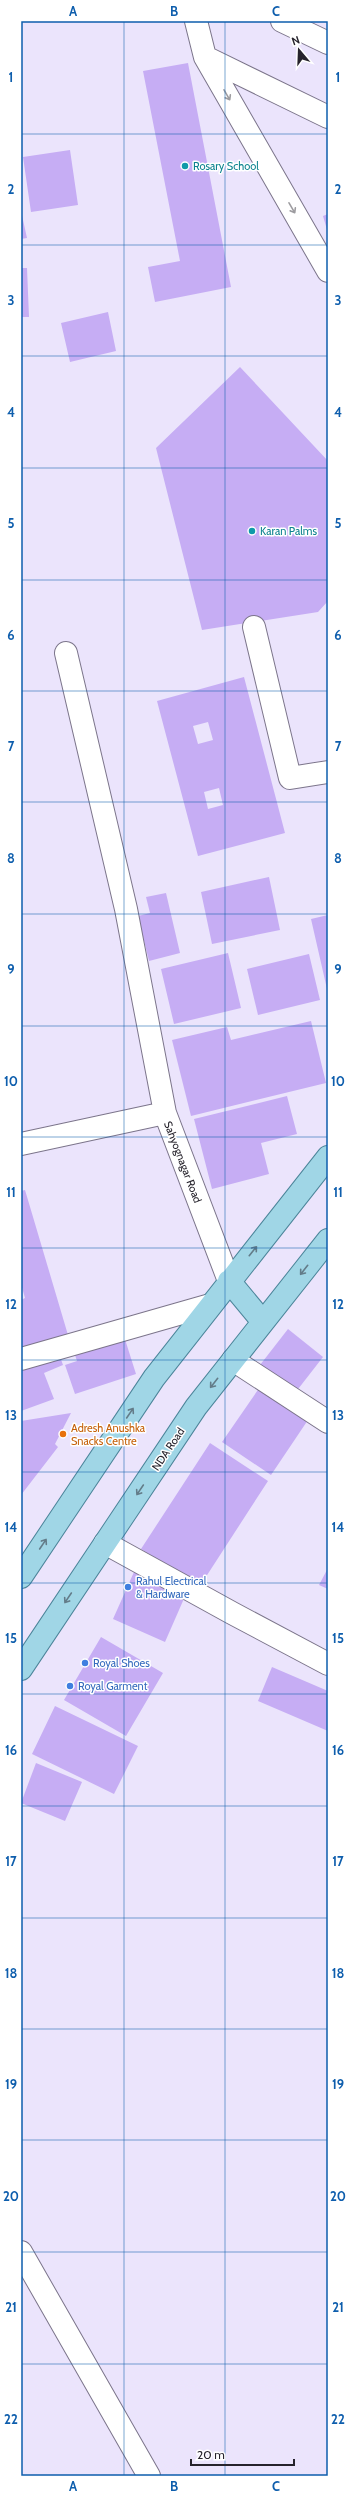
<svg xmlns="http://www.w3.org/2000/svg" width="349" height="2497" font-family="Cabin,sans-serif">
<rect width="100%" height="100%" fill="#ebe4fc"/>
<path fill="#c6adf4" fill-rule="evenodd" d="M188,63L231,287L155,302L148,267L180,261L143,71Z
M70,150L78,205L31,212L23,157Z
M21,211L27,238L21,239Z
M328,214V233L323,216Z
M21,268H27L29,317H21Z
M108,312L116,351L70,362L61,323Z
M240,367L328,461V601L318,612L202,630L156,448Z
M244,677L285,833L198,856L157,701ZM208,722L213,740L198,744L193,726ZM219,788L223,805L208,809L204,792Z
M269,877L280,930L212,944L201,892Z
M166,893L180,953L149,961L138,916L150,913L146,897Z
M328,915V989H327L311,919Z
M228,953L241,1008L174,1024L161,969Z
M309,954L320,1000L258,1015L247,969Z
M311,1021L326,1083L191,1116L172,1040L227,1027L231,1040Z
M287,1096L297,1134L261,1143L269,1174L212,1189L194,1119Z
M25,1190L68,1335L21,1349V1300L25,1298L21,1284V1191Z
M288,1329L323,1357L295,1393L260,1365Z
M123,1333L136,1374L75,1394L65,1365L77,1361L73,1349Z
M58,1351L63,1365L44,1373L54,1399L21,1411V1364Z
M262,1384L310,1417L271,1475L222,1442Z
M71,1413L55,1444L58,1447L21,1495V1421Z
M210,1443L268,1481L200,1586L141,1549Z
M328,1568V1589L319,1585Z
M134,1572L186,1594L165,1642L113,1619Z
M101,1637L163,1673L126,1736L64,1700Z
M272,1667L328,1691V1731L258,1701Z
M55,1706L138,1746L114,1794L32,1754Z
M36,1763L82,1782L65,1821L21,1803Z"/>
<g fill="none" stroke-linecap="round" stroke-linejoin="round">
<defs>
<path id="minor" d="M196,21L205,57L328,271
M282,21L328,43
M205,57L328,117
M254,627L290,778L328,772
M66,653L126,909L165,1113
M21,1144L165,1113L229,1281
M21,1359L210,1305
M233,1360L328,1422
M105,1543L232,1613L328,1664
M21,2252L149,2476"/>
<path id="major" d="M229,1281L263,1322
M21,1577L154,1378L328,1157
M21,1669L196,1407L328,1240"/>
</defs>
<use href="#minor" stroke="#7c758b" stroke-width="24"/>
<use href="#major" stroke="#4c859a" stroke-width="24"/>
<use href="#minor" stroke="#fff" stroke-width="22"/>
<use href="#major" stroke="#a0d6e6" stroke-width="22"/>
</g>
<defs><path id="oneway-shaft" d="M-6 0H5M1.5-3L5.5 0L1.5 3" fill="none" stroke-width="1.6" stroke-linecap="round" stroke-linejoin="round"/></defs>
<g stroke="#9d9ca0">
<use href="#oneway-shaft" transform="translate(227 95) rotate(60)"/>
<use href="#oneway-shaft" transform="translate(292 208) rotate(60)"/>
</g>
<g stroke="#637c89">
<use href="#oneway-shaft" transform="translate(253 1251) rotate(-51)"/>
<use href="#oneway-shaft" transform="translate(304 1270) rotate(128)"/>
<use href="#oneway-shaft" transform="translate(214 1383) rotate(128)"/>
<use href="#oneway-shaft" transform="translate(130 1413) rotate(-56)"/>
<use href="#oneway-shaft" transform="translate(140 1490) rotate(124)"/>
<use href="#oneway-shaft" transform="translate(43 1544) rotate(-56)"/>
<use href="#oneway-shaft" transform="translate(68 1598) rotate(124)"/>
</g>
<path fill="none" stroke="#0e5ead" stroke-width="1" stroke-opacity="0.55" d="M124,21V2476M225,21V2476M21,134H328M21,245H328M21,356H328M21,468H328M21,580H328M21,691H328M21,802H328M21,914H328M21,1026H328M21,1137H328M21,1248H328M21,1360H328M21,1472H328M21,1583H328M21,1694H328M21,1806H328M21,1918H328M21,2029H328M21,2140H328M21,2252H328M21,2364H328"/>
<g fill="#0f9aa8" stroke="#fff" stroke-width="1.5">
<circle cx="185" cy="166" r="4"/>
<circle cx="252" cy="531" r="4"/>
</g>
<circle fill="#e8710a" stroke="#fff" stroke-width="1.5" cx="63" cy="1434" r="4"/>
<g fill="#3f7fe0" stroke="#fff" stroke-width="1.5">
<circle cx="128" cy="1587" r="4"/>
<circle cx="85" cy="1663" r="4"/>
<circle cx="70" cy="1686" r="4"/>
</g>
<g text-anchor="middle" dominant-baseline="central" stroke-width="3" stroke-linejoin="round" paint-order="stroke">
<g font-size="11" fill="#0d838f" stroke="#fff" text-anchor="start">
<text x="193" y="166">Rosary School</text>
<text x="260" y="531">Karan Palms</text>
</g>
<g font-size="11" fill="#26232c" stroke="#fff">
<text transform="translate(183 1162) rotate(69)">Sahyognagar Road</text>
<text transform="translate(168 1449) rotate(-56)">NDA Road</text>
</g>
<g font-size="11" fill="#c56008" stroke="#fff" text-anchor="start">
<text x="71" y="1428">Adresh Anushka<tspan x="71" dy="13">Snacks Centre</tspan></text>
</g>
<g font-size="11" fill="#366cbe" stroke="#fff" text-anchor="start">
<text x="136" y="1581">Rahul Electrical<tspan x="136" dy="13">&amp; Hardware</tspan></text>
<text x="93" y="1663">Royal Shoes</text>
<text x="78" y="1686">Royal Garment</text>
</g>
</g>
<rect width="349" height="2497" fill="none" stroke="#ffffff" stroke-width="44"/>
<g transform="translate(299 50) rotate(341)" stroke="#ffffff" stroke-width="3" paint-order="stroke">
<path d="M0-3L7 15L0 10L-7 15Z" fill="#26232c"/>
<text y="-6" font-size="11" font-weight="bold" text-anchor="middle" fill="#26232c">N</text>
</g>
<path d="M191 2459v6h103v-6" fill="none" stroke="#26232c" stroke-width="2"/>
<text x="197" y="2459" font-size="12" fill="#26232c" stroke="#ffffff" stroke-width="3" paint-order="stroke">20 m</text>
<rect x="22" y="22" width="305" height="2453" fill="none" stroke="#0e5ead" stroke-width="1.5"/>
<g font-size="13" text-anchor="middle" font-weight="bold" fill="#0e5ead">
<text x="73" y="16">A</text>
<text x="174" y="16">B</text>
<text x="276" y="16">C</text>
<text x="11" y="82">1</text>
<text x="338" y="82">1</text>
<text x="11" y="194">2</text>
<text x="338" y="194">2</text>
<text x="11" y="305">3</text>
<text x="338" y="305">3</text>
<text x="11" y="417">4</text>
<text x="338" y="417">4</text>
<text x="11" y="528">5</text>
<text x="338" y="528">5</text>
<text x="11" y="640">6</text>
<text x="338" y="640">6</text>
<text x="11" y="751">7</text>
<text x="338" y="751">7</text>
<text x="11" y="863">8</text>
<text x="338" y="863">8</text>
<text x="11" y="974">9</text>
<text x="338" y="974">9</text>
<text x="11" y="1086">10</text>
<text x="338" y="1086">10</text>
<text x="11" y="1197">11</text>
<text x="338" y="1197">11</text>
<text x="11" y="1309">12</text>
<text x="338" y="1309">12</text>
<text x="11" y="1420">13</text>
<text x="338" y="1420">13</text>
<text x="11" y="1532">14</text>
<text x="338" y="1532">14</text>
<text x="11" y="1643">15</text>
<text x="338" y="1643">15</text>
<text x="11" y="1755">16</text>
<text x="338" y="1755">16</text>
<text x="11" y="1866">17</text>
<text x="338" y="1866">17</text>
<text x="11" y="1978">18</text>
<text x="338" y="1978">18</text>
<text x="11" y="2089">19</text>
<text x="338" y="2089">19</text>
<text x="11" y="2201">20</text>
<text x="338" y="2201">20</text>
<text x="11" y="2312">21</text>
<text x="338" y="2312">21</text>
<text x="11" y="2424">22</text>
<text x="338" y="2424">22</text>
<text x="73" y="2491">A</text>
<text x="174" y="2491">B</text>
<text x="276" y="2491">C</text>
</g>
</svg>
